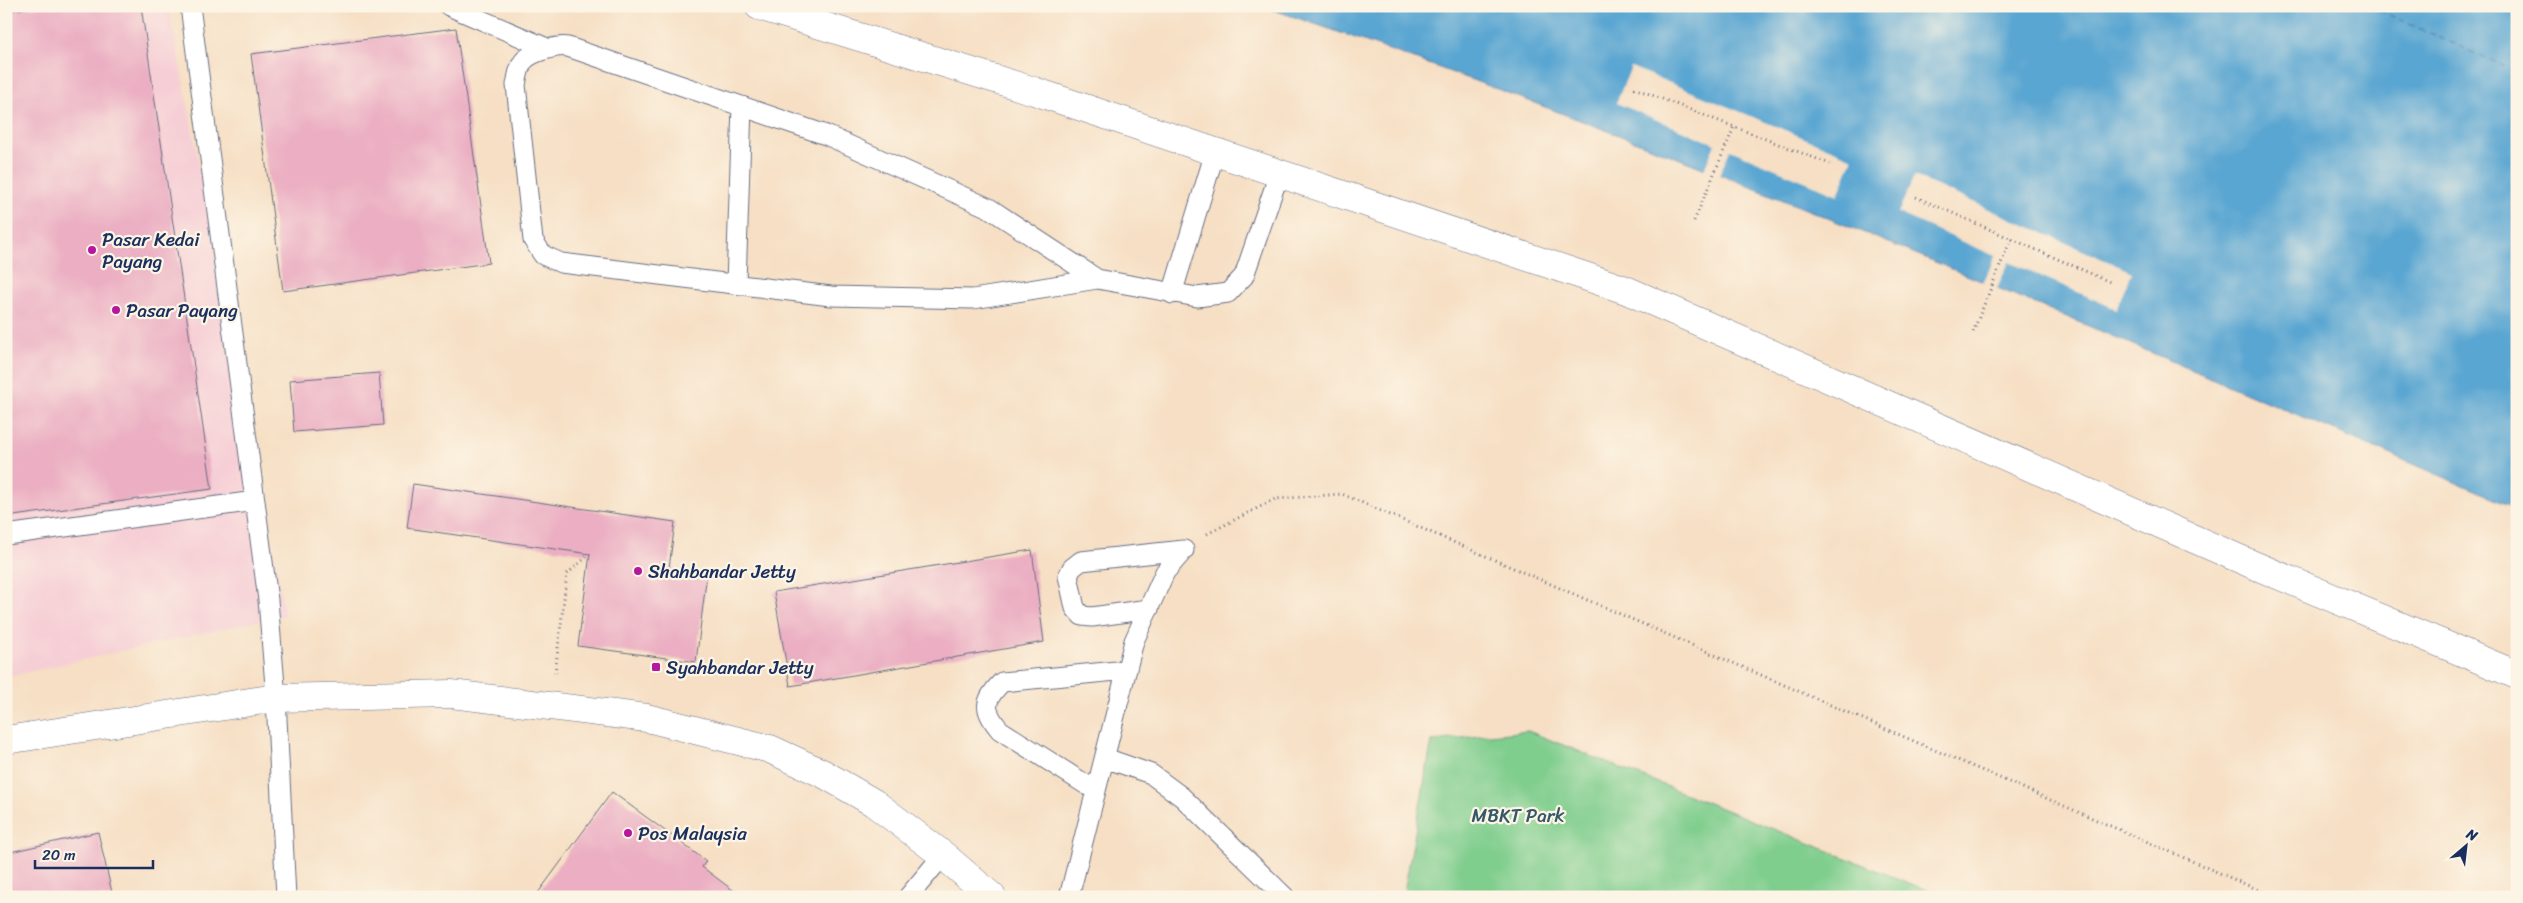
<svg xmlns="http://www.w3.org/2000/svg" width="2523" height="903" font-family="Sriracha,sans-serif">
<rect width="100%" height="100%" fill="#fcf5e5"/>
<filter id="ink" filterUnits="userSpaceOnUse"><feTurbulence type="fractalNoise" baseFrequency=".02" numOctaves="2"/><feDisplacementMap in="SourceGraphic" scale="10" xChannelSelector="R" yChannelSelector="G"/><feConvolveMatrix kernelMatrix="1 2 1 2 8 2 1 2 1" color-interpolation-filters="sRGB"/></filter>
<filter id="wash" filterUnits="userSpaceOnUse"><feTurbulence type="fractalNoise" baseFrequency=".0096" numOctaves="4" result="noise"/><feDisplacementMap in="SourceGraphic" scale="20" xChannelSelector="R" yChannelSelector="G"/><feGaussianBlur stdDeviation="1.12" result="paint"/><feColorMatrix in="noise" values="0 0 0 0 0 0 0 0 0 0 0 0 0 0 0 0 0 1.4 0 .05"/><feComposite in="paint" operator="in"/></filter>
<g filter="url(#wash)">
<rect width="100%" height="100%" fill="#f6dfc4"/>
<path fill="#f6cfd6" d="M6,6H169L285,615L6,677Z"/>
<path fill="#80ce8e" stroke="#4e7e76" d="M1528,731L1944,897H1403L1432,741Z"/>
<path fill="#5aa6d2" stroke="#3a6a98" d="M1262,6H2517V508C2102,333 1689,149 1262,6Z"/>
<path fill="#f6dfc4" d="M1631,67L1853,158L1838,195L1730,150L1719,176L1704,170L1715,144L1616,103Z
M1914,176L2132,272L2116,309L2009,262L1996,291L1982,286L1995,256L1898,213Z"/>
<g fill="none" stroke-linecap="round" stroke-linejoin="round">
<path stroke="#315987" stroke-width="1" stroke-dasharray="6 5" stroke-linecap="butt" d="M2369,6L2517,72"/>
</g>
<g id="blocks">
<path fill="#ebaec2" d="M44,6H141L212,489L6,517V11Z
M456,28L489,263L283,291L251,54Z
M379,373L383,425L294,432L290,380Z
M413,484L675,522L669,568L707,573L696,662L578,646L590,554L407,528Z
M1032,550L1044,642L790,686L774,592Z
M612,792L706,861L702,867L742,897H535Z
M98,832L113,897H6V853Z"/>
</g>
</g>
<g filter="url(#ink)">
<use href="#blocks" fill-opacity="0" stroke="#686d82" stroke-width="1"/>
<g fill="none" stroke-linecap="round" stroke-linejoin="round">
<defs>
<path id="service" d="M190,6L268,600L276,698L286,897
M449,6L549,49
M1097,279L989,208L826,135L568,47C559,45 552,48 544,50C522,57 520,62 516,85L533,240L543,255L561,263L831,296L973,299L1097,279L1197,297L1228,293L1244,276L1279,174
M736,284L742,106
M1172,294L1215,152
M6,535L255,501
M1149,609L1092,617L1082,616L1075,608L1068,576L1072,568L1081,561L1184,550
M1105,758L1151,774L1182,797L1285,897
M1096,791L1000,730C983,710 983,701 1002,682L1127,670
M908,897L943,855
M1069,897L1134,641L1165,572L1184,550"/>
<path id="minor" d="M759,6L1034,91L1626,290L2249,563L2517,675"/>
<path id="tertiary" d="M6,740L276,698L451,694L647,718L770,749L824,774L874,803L943,855L992,897"/>
</defs>
<use href="#service" stroke="#686d82" stroke-width="21"/>
<use href="#minor" stroke="#686d82" stroke-width="29"/>
<use href="#tertiary" stroke="#686d82" stroke-width="29"/>
<path stroke="#686d82" stroke-width="3" stroke-dasharray="1 4" stroke-linecap="butt" d="M1634,88L1830,164
M1916,197L2110,282
M1694,221L1734,127
M1973,332L2011,239
M1207,534L1275,499L1342,494L2275,897
M555,673L567,574L590,554"/>
<use href="#service" stroke="#fff" stroke-width="19"/>
<use href="#minor" stroke="#fff" stroke-width="28"/>
<use href="#tertiary" stroke="#fff" stroke-width="28"/>
</g>
</g>
<g fill="#b5179e" stroke="#fcf5e5" stroke-width="2">
<circle cx="92" cy="250" r="5"/>
<circle cx="116" cy="310" r="5"/>
<circle cx="638" cy="571" r="5"/>
<rect x="651" y="662" width="10" height="10" rx="2.5"/>
<circle cx="628" cy="833" r="5"/>
</g>
<g text-anchor="middle" dominant-baseline="central" stroke-width="4.5" stroke-linejoin="round" paint-order="stroke">
<g font-size="19" fill="#1b2f5e" stroke="#fcf5e5" text-anchor="start">
<text x="102" y="239">Pasar Kedai<tspan x="102" dy="22">Payang</tspan></text>
<text x="126" y="310">Pasar Payang</text>
<text x="648" y="571">Shahbandar Jetty</text>
<text x="666" y="667">Syahbandar Jetty</text>
<text x="638" y="833">Pos Malaysia</text>
</g>
<g font-size="19" fill="#34576a" stroke="#fcf5e5">
<text x="1518" y="815">MBKT Park</text>
</g>
</g>
<rect width="2523" height="903" fill="none" stroke="#fcf5e5" stroke-width="25"/>
<g transform="translate(2466 846) rotate(28)" stroke="#fcf5e5" stroke-width="4" paint-order="stroke">
<path d="M0-4L9 19L0 12L-9 19Z" fill="#1b2f5e"/>
<text y="-8" font-size="14" font-weight="bold" text-anchor="middle" fill="#1b2f5e">N</text>
</g>
<path d="M35 860v8h118v-8" fill="none" stroke="#1b2f5e" stroke-width="2.5"/>
<text x="42" y="860" font-size="15" fill="#1b2f5e" stroke="#fcf5e5" stroke-width="4" paint-order="stroke">20 m</text>
</svg>
